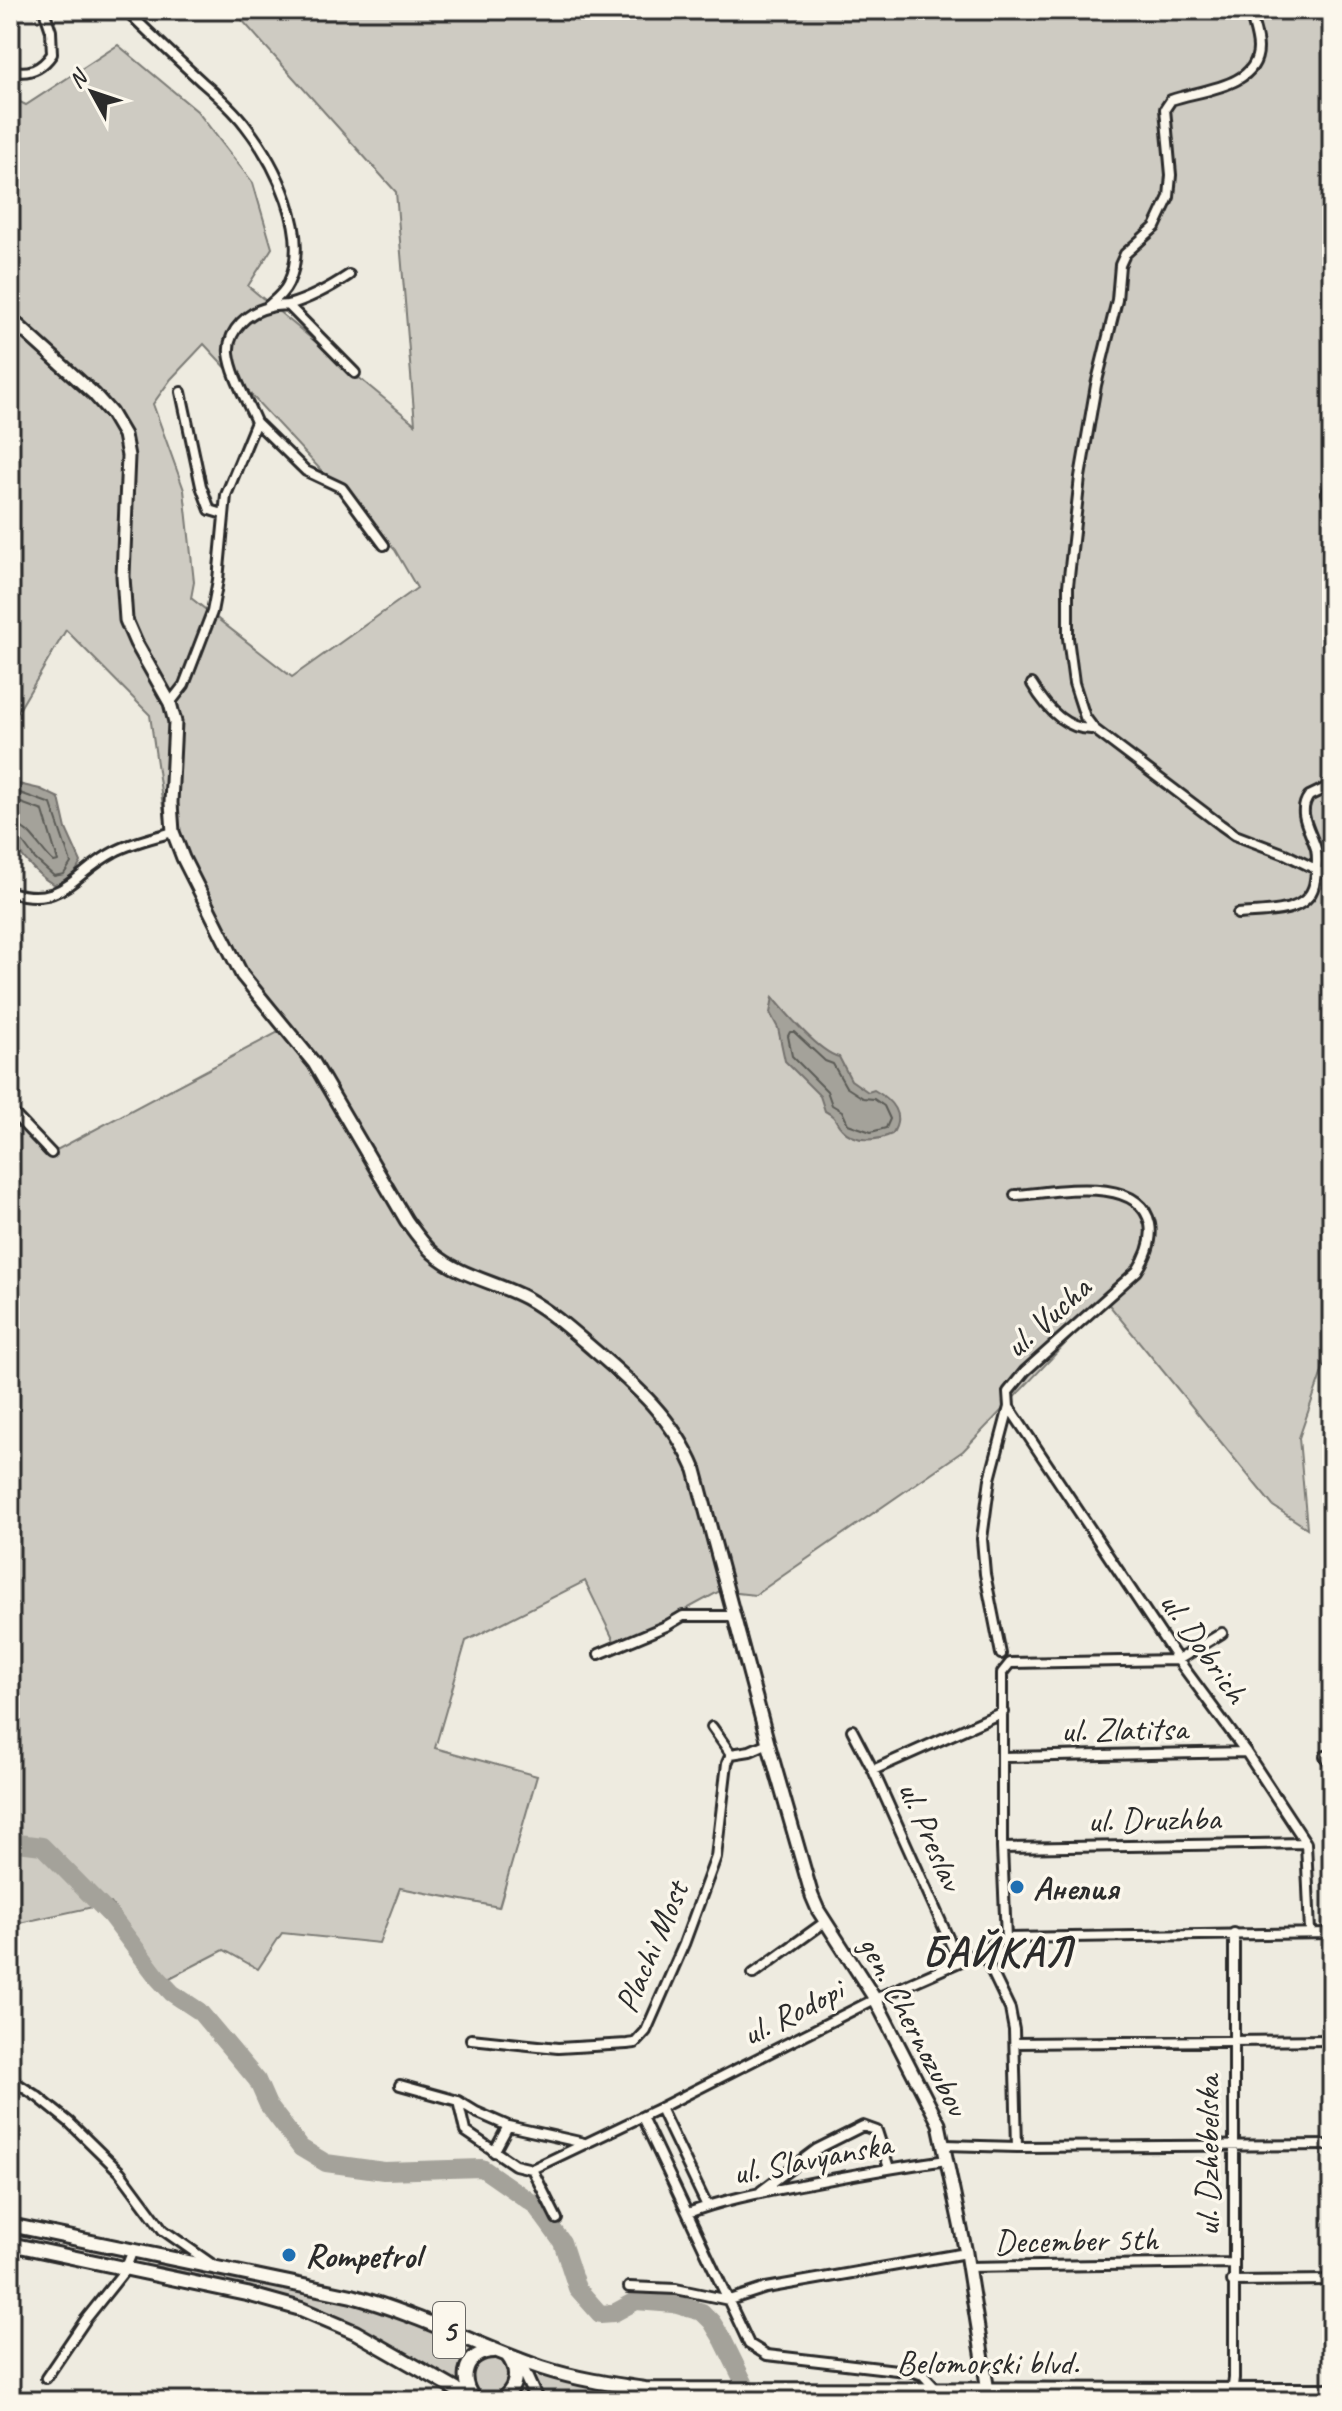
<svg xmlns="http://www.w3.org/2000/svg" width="1342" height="2411" font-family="Caveat,sans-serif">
<rect width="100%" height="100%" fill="#eeebe0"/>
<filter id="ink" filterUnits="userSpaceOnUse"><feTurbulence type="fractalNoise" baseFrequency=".0125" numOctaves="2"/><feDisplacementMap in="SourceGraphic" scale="16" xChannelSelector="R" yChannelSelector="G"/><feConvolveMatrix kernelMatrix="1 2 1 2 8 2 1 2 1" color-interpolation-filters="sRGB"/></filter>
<g filter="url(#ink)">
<path fill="#cecbc2" stroke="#7c7b76" stroke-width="2" fill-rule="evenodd" d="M233,10H1332V1343L1299,1438L1307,1528L1273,1506L1106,1301L963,1451L755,1595L728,1592L702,1497L720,1591L617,1647L585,1581L466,1641L435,1748L537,1776L499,1907L400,1888L379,1943L282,1933L258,1969L224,1950L168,1979L111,1903L10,1925V1107L51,1153L286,1028L220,935L167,834L150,715L66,630L10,725V97L26,105L118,45L197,111L253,183L272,248L248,286L415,424L396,192ZM204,344L395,550L417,588L292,677L191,598L194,582L184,490L153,404L171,379Z
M158,2262L338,2298L390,2313L478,2349L461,2388L367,2332L314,2307L269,2292L155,2266Z
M470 2377a20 20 0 1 1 40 0a20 20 0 1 1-40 0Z
M528,2369L609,2391V2395L575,2401H543Z"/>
<path fill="#a4a29a" stroke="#74726e" stroke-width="2" d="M14,783L40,789L59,798L66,829L81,862C76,871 71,882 61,885C46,887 17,853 13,839C8,821 10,802 14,783Z
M773,997C786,1013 820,1053 839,1057L851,1080L868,1092L874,1090C892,1100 905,1115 892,1134C877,1141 855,1143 842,1129C834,1121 838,1118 825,1111L820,1096L785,1061L778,1028L770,1013Z"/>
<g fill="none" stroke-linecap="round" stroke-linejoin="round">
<path stroke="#5b5b57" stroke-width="2" d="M10,794L20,793L51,804L71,863L64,874L54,876L35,859L19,837L10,834
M10,805L21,803L43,811L58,861L54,862C39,849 30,825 10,824
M790,1032H794L825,1061L833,1064L846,1087L863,1098L874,1099L884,1106L890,1119L886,1128L871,1132L848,1124L842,1111L832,1105L827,1091L792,1056L788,1036Z"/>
<path stroke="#a4a29a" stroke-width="18" d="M10,1842L42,1846L111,1916L158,1978L172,1993L199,2011L257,2080L268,2105L301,2148L326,2163L384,2171L482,2168L535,2205L562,2242L577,2288L600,2314L614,2313L636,2301L674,2304L702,2312L712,2322L723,2340L753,2401"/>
<defs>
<path id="street" d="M126,10C150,34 176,58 202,82C217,95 233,109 245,125C275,163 312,235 288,284C284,293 276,299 268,306
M1250,10C1252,22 1258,36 1258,48C1258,88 1198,90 1171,100L1165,109L1171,175L1169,197L1155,227L1125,254L1120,265L1117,300L1096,385L1080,477L1068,586V638L1074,683L1085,717L1094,729L1221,825L1235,835L1285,854L1332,877
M10,70C28,75 41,70 52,54L51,31L44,10
M288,305L355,373
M181,392L201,486L210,510L223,514
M256,422L306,471L342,488L384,545
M1332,483L1327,493L1332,503
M1032,684C1045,706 1066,731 1094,729
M170,703L184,685L212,612L218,580L226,495L256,422C247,400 232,377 229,353C227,330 249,311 270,307C276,305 283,306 288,305C309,299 331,287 349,275
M10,892C64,908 72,874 114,852C132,842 153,838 173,832
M1238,914C1265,911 1311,916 1315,880C1317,869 1318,859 1316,849C1311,831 1296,813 1309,796L1332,785
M10,1110L51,1153
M1009,1407L1178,1660L1246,1752L1306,1843L1310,1932
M599,1654L666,1626L683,1616H734
M1001,1654L985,1574L982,1539L990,1479L1009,1407L1008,1392L1025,1371L1137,1271C1146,1257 1153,1240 1150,1224C1139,1173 1052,1193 1015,1195
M712,1727L731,1754L750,1751L768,1743
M852,1730L873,1770L959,1962
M1325,1756L1332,1768
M1003,1757L1246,1752
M873,1770L1003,1712
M1002,1848L1306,1843
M1006,1938L1002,1848V1673L1010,1663L1178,1660L1222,1633
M982,1951L1010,2009L1014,2030L1017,2147
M753,1974L825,1922
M471,2039L558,2048L627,2044L635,2043L646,2031L684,1944L716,1857L727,1763L731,1754
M1015,2043L1332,2040
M10,2079L38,2097L69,2122L120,2172L163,2230L213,2265
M400,2085L458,2101L476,2112L508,2126L584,2143
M458,2101L465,2131L515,2165L532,2169
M660,2108L707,2206
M642,2117L749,2344L767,2355L914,2372L923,2375L937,2390
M945,2145L1017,2147L1332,2145
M494,2152L508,2126
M761,2191L817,2149L863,2126L877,2131L889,2168
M688,2213C722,2200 759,2193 795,2186C846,2176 896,2167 947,2160
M557,2219L532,2169L660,2108L875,1999L959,1962L1006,1938L1332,1933
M968,2267L1233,2263
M1232,2281L1332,2280
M629,2287L676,2289L729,2300L766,2288L966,2253
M46,2378L86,2319L125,2270L133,2250
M1231,2401L1234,2378V1933"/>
<path id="secondary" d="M10,318L94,394L111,413L124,435L128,456L123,576L126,620L136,643L170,703L175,722L171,803L173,832L183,858L242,975L314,1063L406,1220C414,1231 422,1243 433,1253C459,1276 496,1282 526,1298C551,1312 572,1331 594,1350C635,1385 674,1419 695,1470L768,1743L812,1896L818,1910L875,1999L939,2124L966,2253L988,2391
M518,2359L537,2401"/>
<path id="primary" d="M10,2225L352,2296C418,2314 478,2346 542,2368C576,2379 610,2384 645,2389L1332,2390
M10,2244L247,2294L301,2309L355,2332L476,2401
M474,2399C458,2378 465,2352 494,2351
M499,2401C517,2390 520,2371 507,2355
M604,2401L638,2391"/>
</defs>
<use href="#street" stroke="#2b2b2b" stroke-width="14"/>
<use href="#secondary" stroke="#2b2b2b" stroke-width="17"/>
<use href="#primary" stroke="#2b2b2b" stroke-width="18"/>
<use href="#street" stroke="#fbf7ec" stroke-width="8"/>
<use href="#secondary" stroke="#fbf7ec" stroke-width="11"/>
<use href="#primary" stroke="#fbf7ec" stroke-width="12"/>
</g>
</g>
<g fill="#1f6fb2" stroke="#fbf7ec" stroke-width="3">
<circle cx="1017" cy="1887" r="8"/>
<circle cx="289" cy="2255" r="8"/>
</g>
<g text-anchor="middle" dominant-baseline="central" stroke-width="7" stroke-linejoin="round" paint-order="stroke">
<rect fill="#fbf7ec" stroke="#696865" stroke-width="2" x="433" y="2302" width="32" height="56" rx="6"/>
<g font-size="32" font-weight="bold" fill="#2b2b2b">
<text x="449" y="2330">5</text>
</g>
<g font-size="34" fill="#2b2b2b" stroke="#fbf7ec">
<text transform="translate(1047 1317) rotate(-42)">ul. Vucha</text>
<text transform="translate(1204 1647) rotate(55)">ul. Dobrich</text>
<text transform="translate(1124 1729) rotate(-1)">ul. Zlatitsa</text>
<text transform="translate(1154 1819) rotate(-1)">ul. Druzhba</text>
<text transform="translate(931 1835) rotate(66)">ul. Preslav</text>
<text transform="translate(651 1947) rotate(-67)">Plachi Most</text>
<text transform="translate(792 2012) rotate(-27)">ul. Rodopi</text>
<text transform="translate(914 2025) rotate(62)">gen. Chernozubov</text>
<text transform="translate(1207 2156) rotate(-90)">ul. Dzhebelska</text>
<text transform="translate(812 2158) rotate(-11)">ul. Slavyanska</text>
<text transform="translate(1076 2240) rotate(-1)">December 5th</text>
<text x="988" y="2362">Belomorski blvd.</text>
</g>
<g font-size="34" font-weight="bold" fill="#2b2b2b" stroke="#fbf7ec" text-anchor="start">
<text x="1033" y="1887">Анелия</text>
<text x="305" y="2255">Rompetrol</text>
</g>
<g font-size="42" font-weight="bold" letter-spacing="2" fill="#2b2b2b" stroke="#fbf7ec">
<text x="998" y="1952">БАЙКАЛ</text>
</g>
</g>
<rect width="1342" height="2411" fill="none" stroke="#fbf7ec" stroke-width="40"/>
<rect x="20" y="20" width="1302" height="2371" fill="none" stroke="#2b2b2b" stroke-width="3" filter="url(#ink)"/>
<g transform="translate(92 92) rotate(310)" stroke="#fbf7ec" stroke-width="6" paint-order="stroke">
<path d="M0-6L14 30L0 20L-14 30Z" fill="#2b2b2b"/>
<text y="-12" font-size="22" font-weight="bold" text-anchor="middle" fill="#2b2b2b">N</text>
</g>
</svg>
